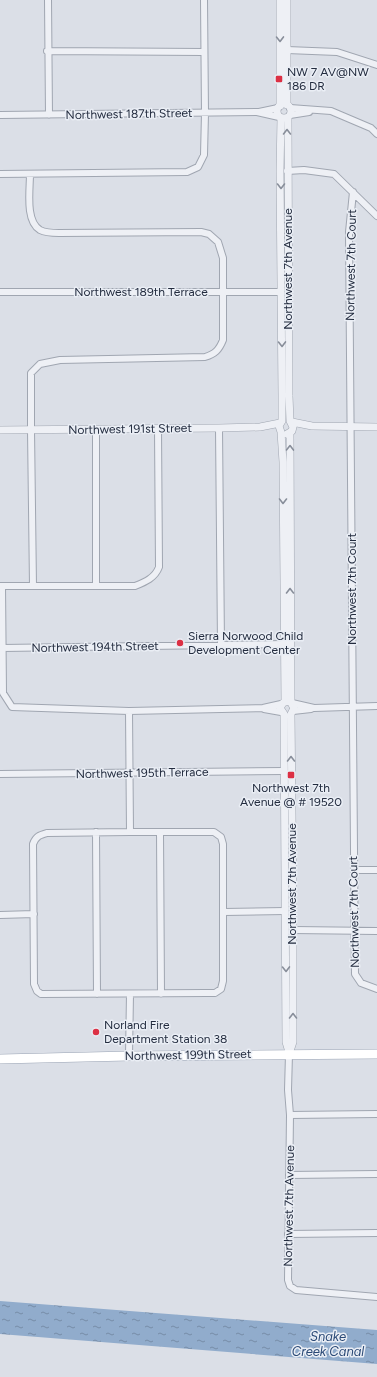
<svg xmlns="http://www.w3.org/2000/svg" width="377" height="1377" font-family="Figtree,sans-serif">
<defs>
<pattern id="water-ripples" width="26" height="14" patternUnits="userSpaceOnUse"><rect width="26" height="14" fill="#91accc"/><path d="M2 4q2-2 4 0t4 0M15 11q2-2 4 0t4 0" fill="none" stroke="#768ca7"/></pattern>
</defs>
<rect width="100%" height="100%" fill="#dbdfe7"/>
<path fill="url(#water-ripples)" d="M0,1301L377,1330V1364L0,1334Z"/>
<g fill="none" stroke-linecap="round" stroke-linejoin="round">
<defs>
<path id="minor" d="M48,0L49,115
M287,50L337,52L377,65
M47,51L204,52
M290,108L331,111L371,128L377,134
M259,112L278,108
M0,115L257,112L279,117
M290,115L309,112
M287,171L304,170L334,174L377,216
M0,174L187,172L198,167L204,155L205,113L204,0
M30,174C30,190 25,221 40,230C46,233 53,233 59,233L201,232L209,234L218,242L223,258V340C219,350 215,354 205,357L60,360L40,364L31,373V430L33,586
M353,192L349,232L355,974L361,983L377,989
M0,292H281
M219,428L221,645
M96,429V586
M0,586H135C145,582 155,578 159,567L158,429
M2,586L3,693L12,707L129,711L263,708L281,704
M2,648L284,644
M292,703L314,708L377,706
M264,709L281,712
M129,711L130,832
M293,711L311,709
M0,774L284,771
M96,832L97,994
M130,832H214L221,837L223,844V981L221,989L215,993H206L41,994L37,991L34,984L33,844C36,836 40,835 47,833Z
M160,832L161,994
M354,870H377
M224,912L285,911
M0,915L34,914
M293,930L377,931
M289,1054L288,1090L290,1115L288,1280L290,1286L296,1290L377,1297
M129,1056L130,994
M290,1115L377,1114
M289,1175L377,1174
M288,1234L377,1233"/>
<path id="tertiary" d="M280,0V106
M287,0V105
M277 111a7 7 0 1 1 14 0a7 7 0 1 1-14 0Z
M281,118L280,171L282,396V421L279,426L281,432L283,462L285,701
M292,422L312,426L377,427
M0,430L219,428L260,427L280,423
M287,434L292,431L293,427L290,421L289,396L288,118
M288,701L283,703L280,708L284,714L286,1042L289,1052
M289,1054L293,1042V910L291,714L294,708L291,703L290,433"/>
<path id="primary" d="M0,1059L129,1056L377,1054"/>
</defs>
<use href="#minor" stroke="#a0a6b1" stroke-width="8"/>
<use href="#tertiary" stroke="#a0a6b1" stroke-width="8"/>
<use href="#primary" stroke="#99a3b4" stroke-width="10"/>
<use href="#minor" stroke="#eef0f5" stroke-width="6"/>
<use href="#tertiary" stroke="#eef0f5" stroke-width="7"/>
<use href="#primary" stroke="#fff" stroke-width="9"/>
</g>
<defs><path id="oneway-chevron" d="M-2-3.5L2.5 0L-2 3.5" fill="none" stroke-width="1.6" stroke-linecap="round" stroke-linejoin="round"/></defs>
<g stroke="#888e9a">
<use href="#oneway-chevron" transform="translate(280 39) rotate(89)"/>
<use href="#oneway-chevron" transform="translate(287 132) rotate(-90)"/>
<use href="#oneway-chevron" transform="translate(281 186) rotate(90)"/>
<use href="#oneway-chevron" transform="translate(282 344) rotate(89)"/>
<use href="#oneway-chevron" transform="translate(290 448) rotate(-89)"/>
<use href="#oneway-chevron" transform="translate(283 501) rotate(90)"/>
<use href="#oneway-chevron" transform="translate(290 591) rotate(-90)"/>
<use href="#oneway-chevron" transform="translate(291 759) rotate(-90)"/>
<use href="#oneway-chevron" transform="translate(286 969) rotate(89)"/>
<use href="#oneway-chevron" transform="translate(293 1016) rotate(-90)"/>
</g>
<g fill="#dc3044" stroke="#eaeef5" stroke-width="1.5">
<rect x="275" y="75" width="8" height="8" rx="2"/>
<circle cx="180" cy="643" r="4"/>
<rect x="287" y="771" width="8" height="8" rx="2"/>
<circle cx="96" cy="1032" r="4"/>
</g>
<g text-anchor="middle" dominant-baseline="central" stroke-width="3" stroke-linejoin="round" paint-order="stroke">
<g font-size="12" fill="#232c3f" stroke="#eaeef5" text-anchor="start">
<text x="287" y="72">NW 7 AV@NW<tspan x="287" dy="14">186 DR</tspan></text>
<text x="188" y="636">Sierra Norwood Child<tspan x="188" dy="14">Development Center</tspan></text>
<text x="291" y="788" text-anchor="middle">Northwest 7th<tspan x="291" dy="14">Avenue @ # 19520</tspan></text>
<text x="104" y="1025">Norland Fire<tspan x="104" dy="14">Department Station 38</tspan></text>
</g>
<g font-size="12" fill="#232c3f" stroke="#eaeef5">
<text transform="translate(129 114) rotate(-1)">Northwest 187th Street</text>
<text transform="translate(351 265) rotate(-89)">Northwest 7th Court</text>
<text transform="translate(288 269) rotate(-90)">Northwest 7th Avenue</text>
<text x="141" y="292">Northwest 189th Terrace</text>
<text transform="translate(130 429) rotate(-1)">Northwest 191st Street</text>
<text transform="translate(352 589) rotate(-90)">Northwest 7th Court</text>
<text transform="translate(95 647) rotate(-1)">Northwest 194th Street</text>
<text transform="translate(142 773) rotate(-1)">Northwest 195th Terrace</text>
<text transform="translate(292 884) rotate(-90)">Northwest 7th Avenue</text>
<text transform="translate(354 912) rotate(-91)">Northwest 7th Court</text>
<text transform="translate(188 1055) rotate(-1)">Northwest 199th Street</text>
<text transform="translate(289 1206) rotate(-89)">Northwest 7th Avenue</text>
</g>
<g font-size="13" font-style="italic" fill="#2a4976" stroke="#eaeef5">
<text x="328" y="1336">Snake<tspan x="328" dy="15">Creek Canal</tspan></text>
</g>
</g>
</svg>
